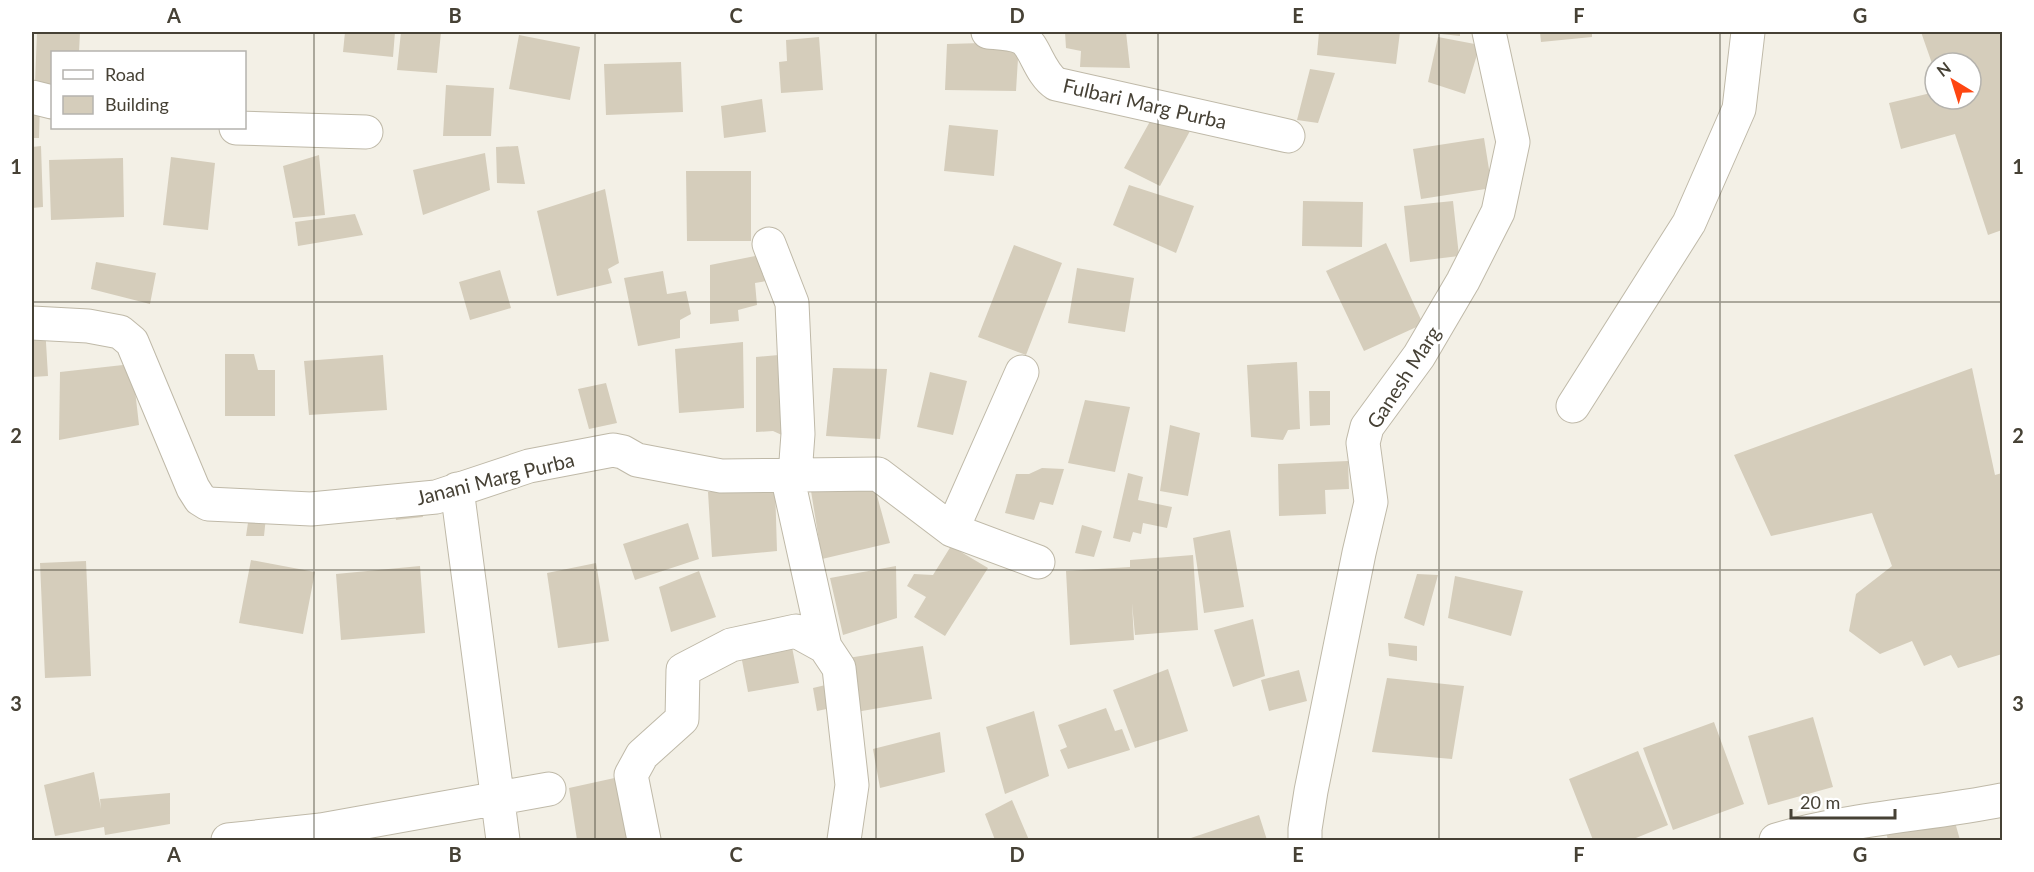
<svg xmlns="http://www.w3.org/2000/svg" width="2034" height="872" font-family="Lato,sans-serif">
<rect width="100%" height="100%" fill="#f3f0e6"/>
<path fill="#d5cdbb" d="M37,32H80L79,52H52V86L35,84Z
M345,32H395L393,57L343,52Z
M401,32H441L437,73L397,70Z
M1065,32H1126L1130,68L1080,67L1081,51L1066,48Z
M1319,32H1400L1396,64L1317,55Z
M1432,32H1460V36L1432,33Z
M1540,32H1592V37L1541,42Z
M1921,32H2002V230L1988,235L1955,134L1901,149L1889,103L1935,92V99H1971V63H1935V72Z
M519,35L580,47L570,100L509,89Z
M819,37L823,90L781,93L779,62L787,61L786,40Z
M1438,37L1480,45L1465,94L1428,82Z
M1019,42L1016,91L945,90L947,44Z
M681,62L683,112L606,115L604,64Z
M1310,69L1335,73L1318,123L1297,120Z
M446,85L494,88L491,136H443Z
M762,99L766,132L724,138L721,106Z
M32,104H40L39,138H32Z
M1153,116L1190,131L1160,186L1124,168Z
M949,125L998,130L994,176L944,171Z
M1484,138L1492,188L1421,199L1413,149Z
M41,146L43,207L32,208V147Z
M518,146L525,184L497,183L496,147Z
M485,153L490,190L423,215L413,170Z
M319,155L325,215L293,218L283,166Z
M171,157L215,163L208,230L163,225Z
M123,158L124,217L51,220L49,160Z
M686,171H751V241H687Z
M1129,185L1194,206L1176,253L1113,225Z
M605,189L619,263L608,269L612,283L557,296L537,211Z
M1303,201L1363,202L1362,247L1302,246Z
M1453,201L1459,256L1410,262L1404,206Z
M355,214L363,235L298,246L295,222Z
M1386,243L1423,324L1364,351L1326,271Z
M1014,245L1062,263L1026,355L978,337Z
M765,254L772,280L755,283L757,305L738,310L739,321L710,324V265Z
M96,262L156,273L150,304L91,289Z
M1077,268L1134,278L1125,332L1068,323Z
M500,270L511,308L470,320L459,282Z
M663,271L667,294L686,291L691,314L680,320V338L638,346L624,278Z
M45,326L48,376L32,377V327Z
M743,342L744,408L679,413L675,349Z
M225,354H254L258,370H275V416H225Z
M790,354L795,441L773,431L756,432V357Z
M383,355L387,410L309,415L304,361Z
M1297,362L1300,429L1288,430L1283,440L1251,437L1247,365Z
M132,364L139,425L59,440L60,372Z
M833,368L887,369L880,439L826,436Z
M1972,368L1995,475L2002,473V654L1958,668L1951,655L1924,666L1912,641L1880,654L1849,631L1856,594L1892,566L1872,513L1771,536L1734,455Z
M930,372L967,381L953,435L917,427Z
M606,383L617,423L589,429L578,389Z
M1309,391H1330V425L1310,426Z
M1085,400L1130,407L1115,472L1068,463Z
M1170,425L1200,433L1188,496L1160,491Z
M1348,461L1349,489L1325,490L1326,514L1279,516L1278,464Z
M1042,468L1064,469L1053,505L1040,502L1034,520L1005,513L1016,474H1029Z
M1128,473L1143,477L1138,500L1172,507L1167,528L1143,523L1141,534L1133,532L1130,542L1113,538Z
M873,481L890,543L822,559L811,491Z
M775,485L777,551L712,557L708,492Z
M420,501L423,517L396,520L394,505Z
M249,516L266,517L264,536H246Z
M688,523L699,559L635,580L623,544Z
M1082,525L1102,531L1094,557L1075,553Z
M1230,530L1244,607L1204,613L1193,538Z
M951,546L988,568L945,636L914,617L926,597L907,586L914,574L933,575Z
M1193,555L1198,630L1135,635L1132,603L1134,640L1070,645L1066,571L1130,567V560Z
M251,560L315,572L303,634L239,623Z
M86,561L91,676L45,678L40,563Z
M596,563L609,641L558,648L547,573Z
M420,566L425,633L341,640L336,574Z
M896,566L897,618L843,635L830,578Z
M699,571L716,617L671,632L659,587Z
M1417,574L1438,575L1424,626L1404,618Z
M1455,576L1523,591L1511,636L1448,618Z
M1253,619L1265,676L1233,687L1214,630Z
M1388,643L1417,646V661L1389,656Z
M923,646L932,699L856,712L848,658Z
M792,647L799,683L748,692L740,650Z
M1168,669L1188,731L1135,748L1113,690Z
M1299,670L1307,701L1269,711L1261,680Z
M1387,678L1464,686L1452,759L1372,752Z
M838,682L841,706L817,711L813,688Z
M1106,708L1115,731L1122,729L1130,750L1068,769L1060,750L1067,747L1058,725Z
M1034,711L1049,776L1005,794L986,727Z
M1813,717L1833,787L1768,805L1748,736Z
M1714,722L1744,804L1673,830L1643,748Z
M940,732L945,772L880,788L873,749Z
M1638,751L1668,825L1631,840H1593L1569,779Z
M94,772L101,809L100,799L170,793V824L105,835L104,827L55,836L44,785Z
M619,777L630,840H577L569,788Z
M1012,800L1029,840H995L985,814Z
M1259,815L1267,840H1185Z
M1953,815L1960,840H1888L1886,832Z"/>
<g fill="none" stroke-linecap="round" stroke-linejoin="round">
<defs>
<path id="minor" d="M988,32C999,33 1013,33 1022,38C1035,45 1039,73 1056,84L1288,136
M32,97L52,102
M236,128L366,132
M769,244L792,303L798,434L795,475
M32,323L88,326L120,332L132,342L193,488L200,499L208,504L311,509L436,497L529,466L613,450L623,452L637,460L721,476L878,474L952,530L1038,562
M1573,406L1689,223L1739,109L1748,32
M787,475L825,647
M457,489L503,840
M952,530L1022,372
M228,840L321,830L549,789
M644,840L631,775L642,755L682,719L683,670L731,645L796,631L825,647L839,668L852,785L844,840
M1305,840V829L1311,791L1359,553L1371,502L1363,443L1367,427L1419,356L1463,281L1498,212L1513,142L1489,32
M1776,840C1850,818 1928,815 2002,800"/>
</defs>
<use href="#minor" stroke="#bfb9a8" stroke-width="35"/>
<use href="#minor" stroke="#fff" stroke-width="33"/>
</g>
<path fill="none" stroke="#464135" stroke-width="1.5" stroke-opacity="0.55" d="M314,32V840M595,32V840M876,32V840M1158,32V840M1439,32V840M1720,32V840M32,302H2002M32,570H2002"/>
<g text-anchor="middle" dominant-baseline="central" stroke-width="6" stroke-linejoin="round" paint-order="stroke">
<g font-size="20" fill="#464135" stroke="#fff">
<text transform="translate(1145 103) rotate(13)">Fulbari Marg Purba</text>
<text transform="translate(1403 377) rotate(-57)">Ganesh Marg</text>
<text transform="translate(495 478) rotate(-14)">Janani Marg Purba</text>
</g>
</g>
<rect width="2034" height="872" fill="none" stroke="#ffffff" stroke-width="66"/>
<rect x="51" y="51" width="195" height="78" fill="#ffffff" stroke="#b5b3ae" stroke-width="1.5"/>
<rect x="63" y="70" width="30" height="9" fill="#ffffff" stroke="#b5b3ae" stroke-width="1.5"/>
<text x="105" y="81" font-size="18" fill="#464135">Road</text>
<rect x="63" y="96" width="30" height="18" fill="#d5cdbb" stroke="#b5b3ae" stroke-width="1.5"/>
<text x="105" y="111" font-size="18" fill="#464135">Building</text>
<g transform="translate(1953 81) rotate(322)"><circle r="28" fill="#ffffff" stroke="#b5b3ae" stroke-width="1.5"/>
<path d="M0-4.5L10 22L0 15L-10 22Z" fill="#fe4612"/>
<text y="-9" font-size="16" font-weight="bold" text-anchor="middle" fill="#464135">N</text>
</g>
<path d="M1791 809v9h104v-9" fill="none" stroke="#464135" stroke-width="3"/>
<text x="1800" y="809" font-size="18" fill="#464135" stroke="#ffffff" stroke-width="4.5" paint-order="stroke">20 m</text>
<rect x="33" y="33" width="1968" height="806" fill="none" stroke="#464135" stroke-width="2"/>
<g font-size="20" text-anchor="middle" font-weight="bold" fill="#464135">
<text x="174" y="23">A</text>
<text x="455" y="23">B</text>
<text x="736" y="23">C</text>
<text x="1017" y="23">D</text>
<text x="1298" y="23">E</text>
<text x="1579" y="23">F</text>
<text x="1860" y="23">G</text>
<text x="16" y="174">1</text>
<text x="2018" y="174">1</text>
<text x="16" y="443">2</text>
<text x="2018" y="443">2</text>
<text x="16" y="711">3</text>
<text x="2018" y="711">3</text>
<text x="174" y="862">A</text>
<text x="455" y="862">B</text>
<text x="736" y="862">C</text>
<text x="1017" y="862">D</text>
<text x="1298" y="862">E</text>
<text x="1579" y="862">F</text>
<text x="1860" y="862">G</text>
</g>
</svg>
